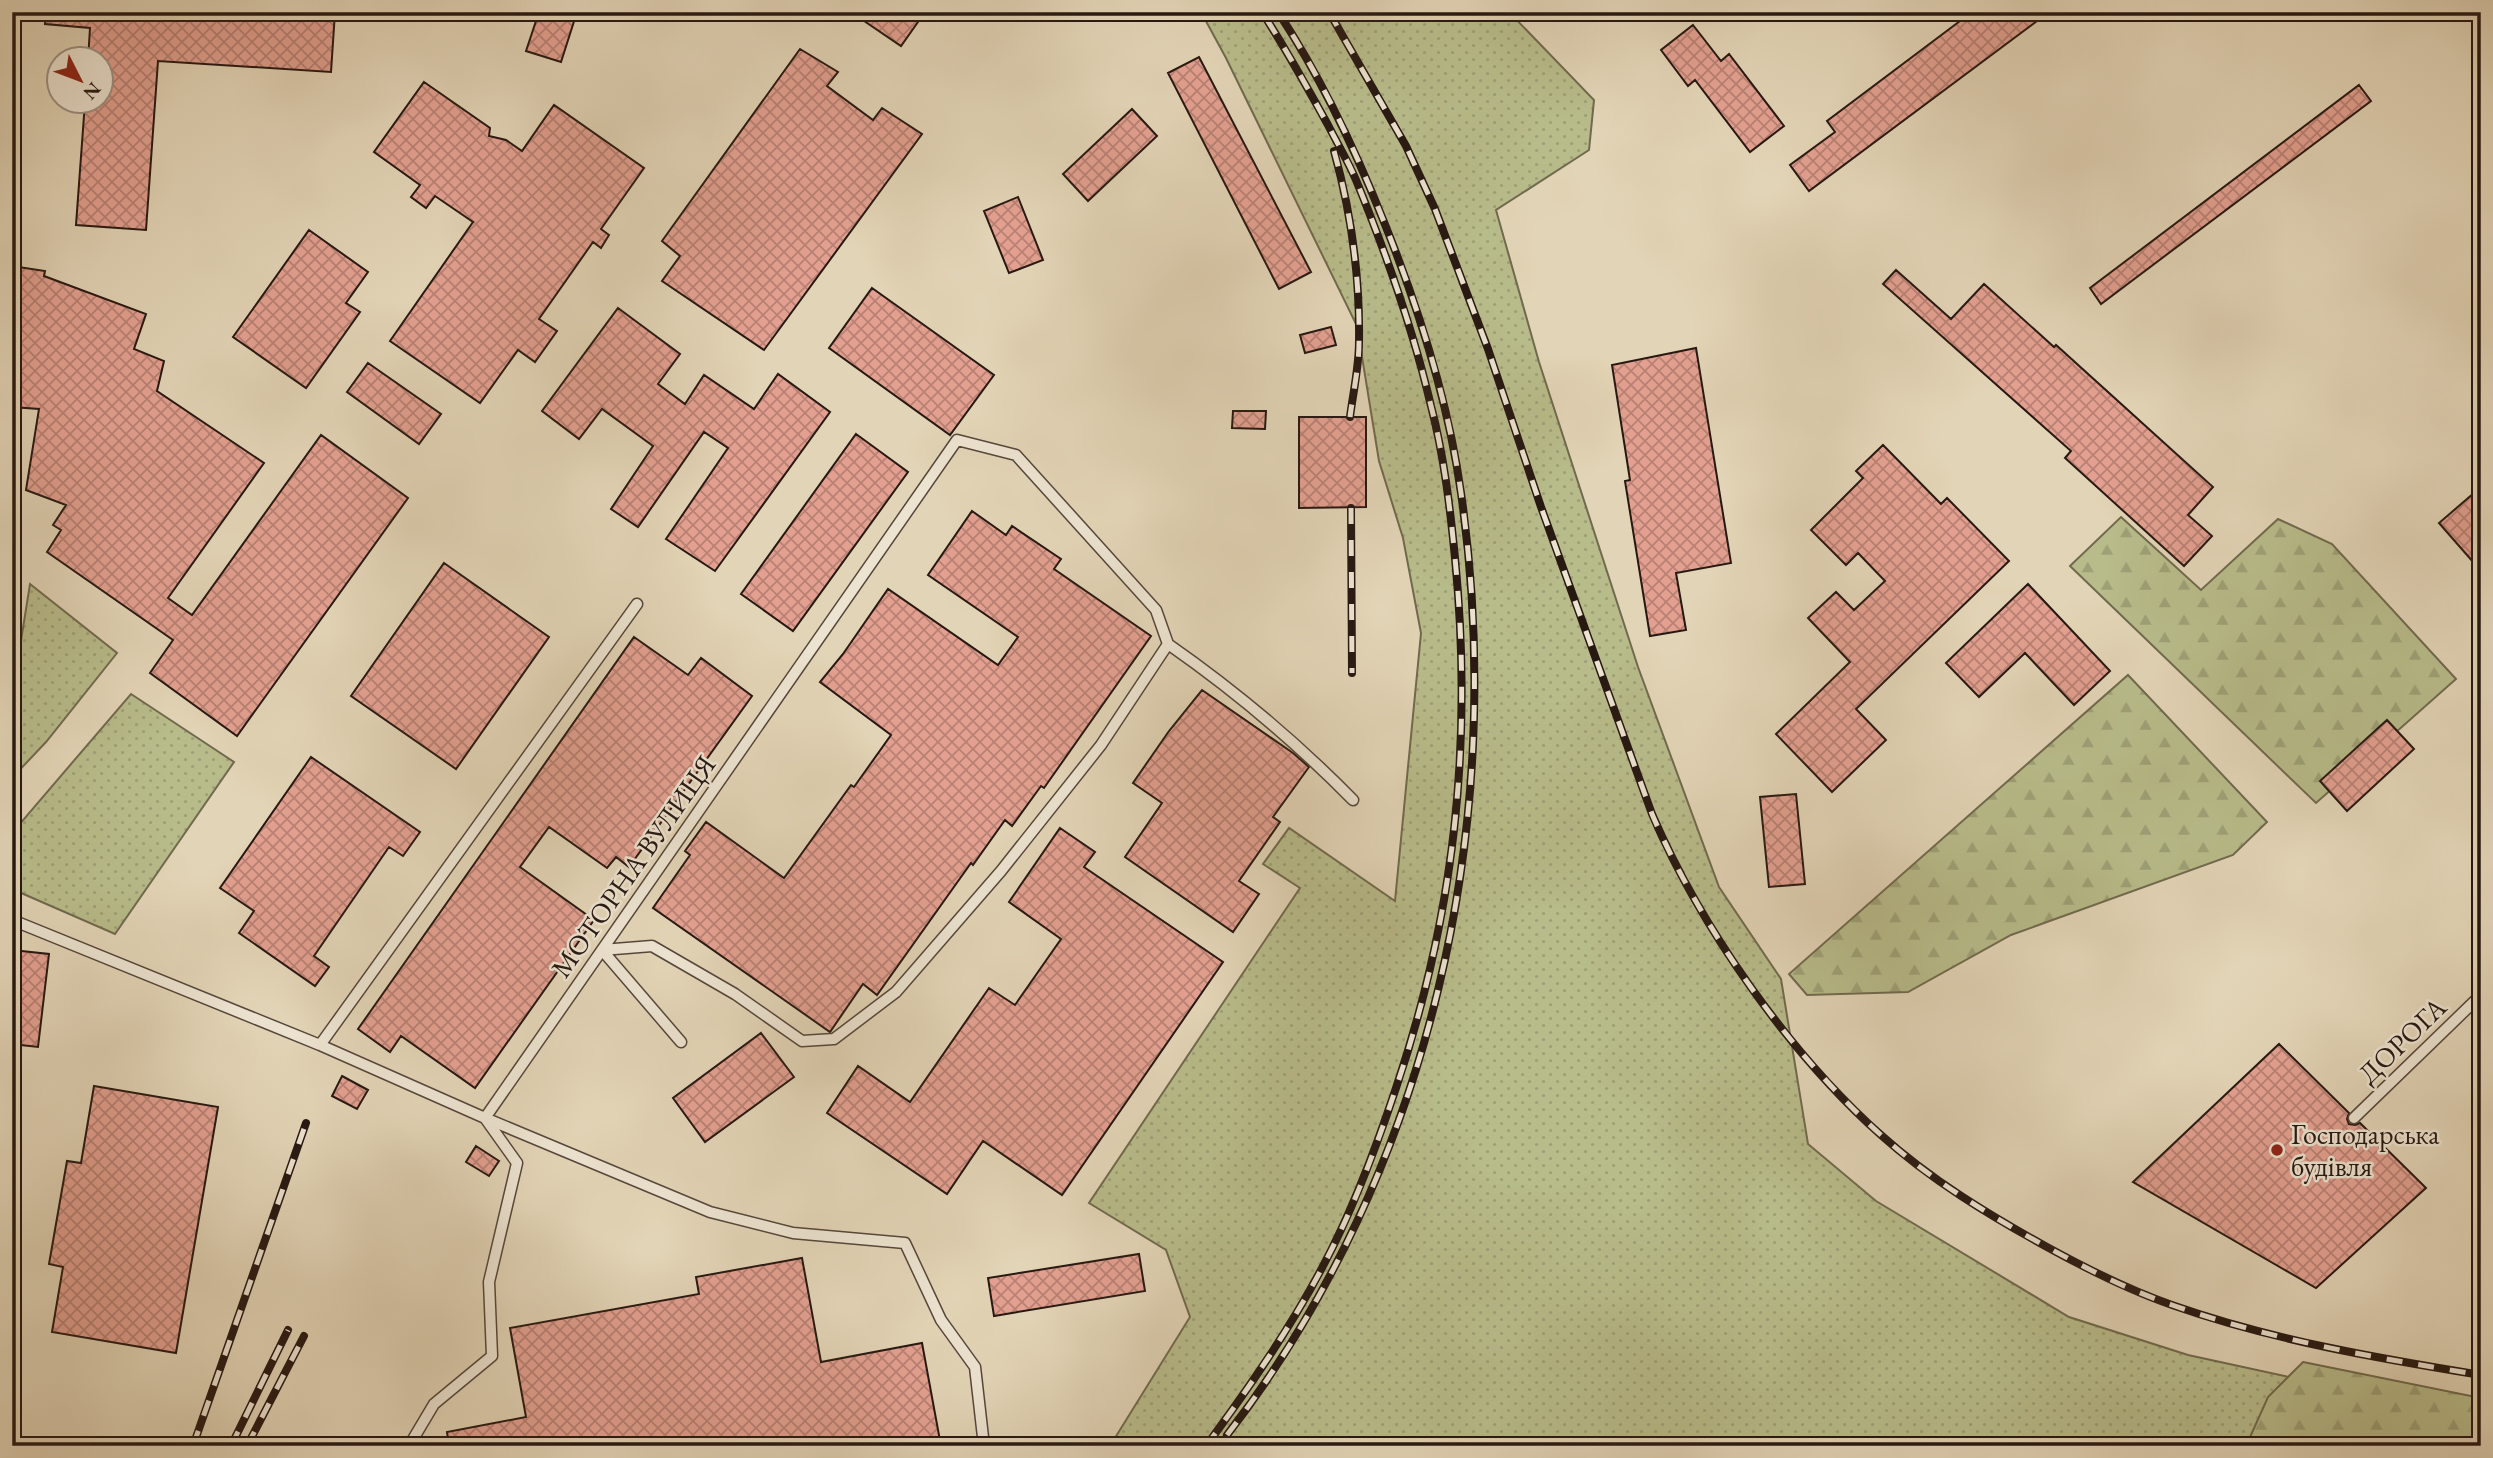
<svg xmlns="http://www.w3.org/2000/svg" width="2493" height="1458" font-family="'EB Garamond',serif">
<defs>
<pattern id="grass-dots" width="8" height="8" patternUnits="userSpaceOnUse" patternTransform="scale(1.75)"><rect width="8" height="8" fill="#b8bb8a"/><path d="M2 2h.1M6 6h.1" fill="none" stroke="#9ea076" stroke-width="1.8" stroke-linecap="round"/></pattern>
<pattern id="forest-firs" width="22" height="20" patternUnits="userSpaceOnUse" patternTransform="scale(1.75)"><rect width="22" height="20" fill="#b8bb8a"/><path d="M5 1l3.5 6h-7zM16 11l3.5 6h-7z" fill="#9ea076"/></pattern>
<pattern id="building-cross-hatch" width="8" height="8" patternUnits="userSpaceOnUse" patternTransform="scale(1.75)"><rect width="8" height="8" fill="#e3a090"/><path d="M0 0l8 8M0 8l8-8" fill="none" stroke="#b88174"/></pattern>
</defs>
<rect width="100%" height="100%" fill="#e2d4b6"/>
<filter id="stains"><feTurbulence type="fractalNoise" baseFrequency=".00286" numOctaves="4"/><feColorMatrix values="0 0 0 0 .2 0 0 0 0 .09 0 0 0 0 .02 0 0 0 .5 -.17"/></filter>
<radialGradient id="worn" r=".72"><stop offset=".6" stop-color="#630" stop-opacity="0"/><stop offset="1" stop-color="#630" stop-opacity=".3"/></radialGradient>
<path fill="url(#grass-dots)" stroke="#706a4e" stroke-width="2" d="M1201,12H1509L1594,100L1589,150L1496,210L1539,362L1638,667L1719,887L1781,979L1808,1144L1876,1201L2069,1317L2188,1355L2481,1419V1446H1110L1190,1317L1166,1250L1089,1203L1300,888L1263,864L1289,828L1395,901L1421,633L1403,538L1379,461L1357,326L1226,58Z
M30,584L117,653L46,742L12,778V697Z
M131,694L234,762L115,934L12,889V833Z"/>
<path fill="url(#forest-firs)" stroke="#706a4e" stroke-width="2" d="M2121,517L2201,590L2278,519L2332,544L2456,679L2316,803L2070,566Z
M2128,675L2267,822L2233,855L2011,935L1908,992L1807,995L1789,974Z
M2303,1362L2481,1398V1446H2246L2268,1397Z"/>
<path fill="url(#building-cross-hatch)" stroke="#271812" stroke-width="2" d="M46,12H335L331,72L158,61L146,230L76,225L85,102H102V60H88L90,28L45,24Z
M539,12H577L561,62L526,51Z
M851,12H925L901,46Z
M1972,12H2049L1809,191L1790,165L1835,132L1827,121Z
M1693,25L1721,61L1729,54L1784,126L1750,152L1695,80L1688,86L1661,50Z
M800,49L838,72L827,86L873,120L882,108L922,134L764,350L662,281L680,256L662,241Z
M1199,57L1311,272L1279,289L1168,73Z
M424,82L490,128L489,136L506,140L522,151L554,105L644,168L601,229L609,235L601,248L593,242L539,319L557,331L535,362L518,350L480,403L390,341L473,222L435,196L426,208L411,197L420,185L374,152Z
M2359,85L2371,101L2101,304L2090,288Z
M1132,109L1157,136L1088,201L1063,174Z
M1018,197L1043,260L1009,273L984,211Z
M309,230L368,272L346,303L360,312L306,388L233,337Z
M12,266L45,271L44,276L146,314L134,349L164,361L157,391L264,463L168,598L192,615L321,435L408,498L237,736L150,673L173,640L47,552L61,530L53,525L66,505L26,490L39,409L12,407Z
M1896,270L1951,319L1984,284L2054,347L2056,345L2213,487L2188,515L2212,536L2184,566L2065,458L2071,451L1883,284Z
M872,288L994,375L950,435L829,348Z
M618,308L680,354L658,384L685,404L704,375L754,409L778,374L830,412L715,571L666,539L728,448L704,432L638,527L611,509L653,446L602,409L579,439L542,411Z
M1331,327L1336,345L1305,353L1300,335Z
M1696,348L1731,563L1676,573L1686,630L1650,636L1625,481L1630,480L1612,365Z
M368,363L441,414L419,444L347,392Z
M1233,411H1266L1265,429L1232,428Z
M1299,417H1366V507L1299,508Z
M856,434L908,472L793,631L741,594Z
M1883,445L1941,504L1947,498L2009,561L1856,709L1886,740L1832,792L1776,734L1850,662L1808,618L1836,592L1854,610L1885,581L1858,553L1846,565L1811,530L1863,478L1856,471Z
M2481,487V571L2439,523Z
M972,511L1006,535L1012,526L1061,559L1054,569L1151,636L1044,788L1041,786L1012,826L1005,820L973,865L971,863L877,995L863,984L830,1032L653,908L690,855L685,851L706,822L784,878L851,785L854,787L891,735L820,682L843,654L888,589L998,665L1018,637L928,575Z
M444,563L549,637L456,769L351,696Z
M2028,584L2110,671L2074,705L2025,653L1979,697L1946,663Z
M634,637L688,675L701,658L752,696L629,867L616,857L607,868L549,827L520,867L594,920L475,1088L401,1036L390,1052L358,1029Z
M1202,690L1293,753L1309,767L1273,817L1280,822L1239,881L1259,894L1233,932L1125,857L1162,803L1133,783L1169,731Z
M2387,720L2414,749L2347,811L2320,781Z
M311,757L420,832L403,856L389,847L314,956L329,967L315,986L239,933L254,911L220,888Z
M1796,794L1805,884L1769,887L1760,797Z
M1060,828L1095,852L1084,867L1223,962L1062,1195L983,1141L947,1194L827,1113L858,1066L910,1102L989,988L1015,1005L1061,939L1009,902Z
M12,950L49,954L38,1047L12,1044Z
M761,1033L794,1077L705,1142L673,1098Z
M2279,1044L2349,1113L2347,1119L2349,1124L2355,1125L2360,1123L2426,1188L2316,1288L2133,1182Z
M342,1076L368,1090L357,1109L332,1096Z
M94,1086L218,1107L176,1353L52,1332L63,1267L49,1264L67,1161L81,1163Z
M476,1146L499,1161L489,1176L466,1162Z
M1139,1254L1145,1291L994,1316L988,1278Z
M802,1258L821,1362L922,1343L941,1446H449L447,1432L526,1417L510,1328L699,1294L696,1277Z"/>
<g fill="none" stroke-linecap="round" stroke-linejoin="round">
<defs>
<path id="service" d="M1168,644C1234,690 1296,742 1353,800
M12,920L320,1045L485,1118L710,1212L793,1233L905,1243L941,1320L975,1367L984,1446
M320,1045L637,604
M485,1118L957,440L1016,455L1156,610L1168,644L1101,745L1001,871L896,992L834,1039L802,1041L735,994L652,946L602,950L681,1042
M2354,1118L2481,995
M409,1446L434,1404L492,1356L489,1282L517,1163L485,1118"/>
</defs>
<use href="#service" stroke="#56473b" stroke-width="13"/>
<use href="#service" stroke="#ece3d0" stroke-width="10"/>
<defs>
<path id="rail" d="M1329,12L1406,146L1435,209L1488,349L1541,507L1652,814C1701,928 1789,1053 1881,1135C1931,1180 1989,1215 2047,1247C2087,1269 2129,1290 2172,1305C2272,1340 2376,1358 2481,1375
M1334,151C1351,212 1360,278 1359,342C1359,367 1353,393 1350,417
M1351,508L1352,673
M1227,1435C1432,1170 1508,822 1461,493C1448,400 1419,309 1384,222C1355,149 1322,79 1278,12
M193,1446L306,1123
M231,1446L288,1330
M247,1446L304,1336
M1206,1446C1248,1389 1290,1329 1323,1266C1353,1210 1376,1148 1396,1088C1455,913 1473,742 1455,558C1450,507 1444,456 1431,406C1413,329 1386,253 1356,180C1348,161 1337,143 1328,125C1307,87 1286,49 1262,12"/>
</defs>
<use href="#rail" stroke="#271812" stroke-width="8"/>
<use href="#rail" stroke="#ece3d0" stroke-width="5" stroke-dasharray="16" stroke-linecap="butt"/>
</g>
<circle fill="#8f2418" stroke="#ece3d0" stroke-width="2.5" cx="2277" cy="1150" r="7"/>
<g text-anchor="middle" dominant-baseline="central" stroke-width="5" stroke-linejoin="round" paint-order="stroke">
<g font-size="28" fill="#271812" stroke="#ece3d0">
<text transform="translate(633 866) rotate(-55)">МОТОРНА ВУЛИЦЯ</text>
<text transform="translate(2402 1040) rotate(-44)">ДОРОГА</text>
</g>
<g font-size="28" fill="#271812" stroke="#ece3d0" text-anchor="start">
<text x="2291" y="1134">Господарська<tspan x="2291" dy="32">будівля</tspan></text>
</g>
</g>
<rect width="2493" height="1458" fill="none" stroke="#e2d4b6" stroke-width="42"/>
<rect x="14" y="14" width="2465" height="1430" fill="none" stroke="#271812" stroke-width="3.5"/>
<rect x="21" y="21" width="2451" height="1416" fill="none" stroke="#271812" stroke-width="2"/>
<g transform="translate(80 80) rotate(132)"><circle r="33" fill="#ece3d0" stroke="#9d9284" stroke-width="2"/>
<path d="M0-5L12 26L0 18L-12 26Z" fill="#8f2418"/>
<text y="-10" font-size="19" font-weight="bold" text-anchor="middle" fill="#271812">N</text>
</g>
<rect width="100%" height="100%" filter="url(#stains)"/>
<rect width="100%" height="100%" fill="url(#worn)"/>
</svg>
